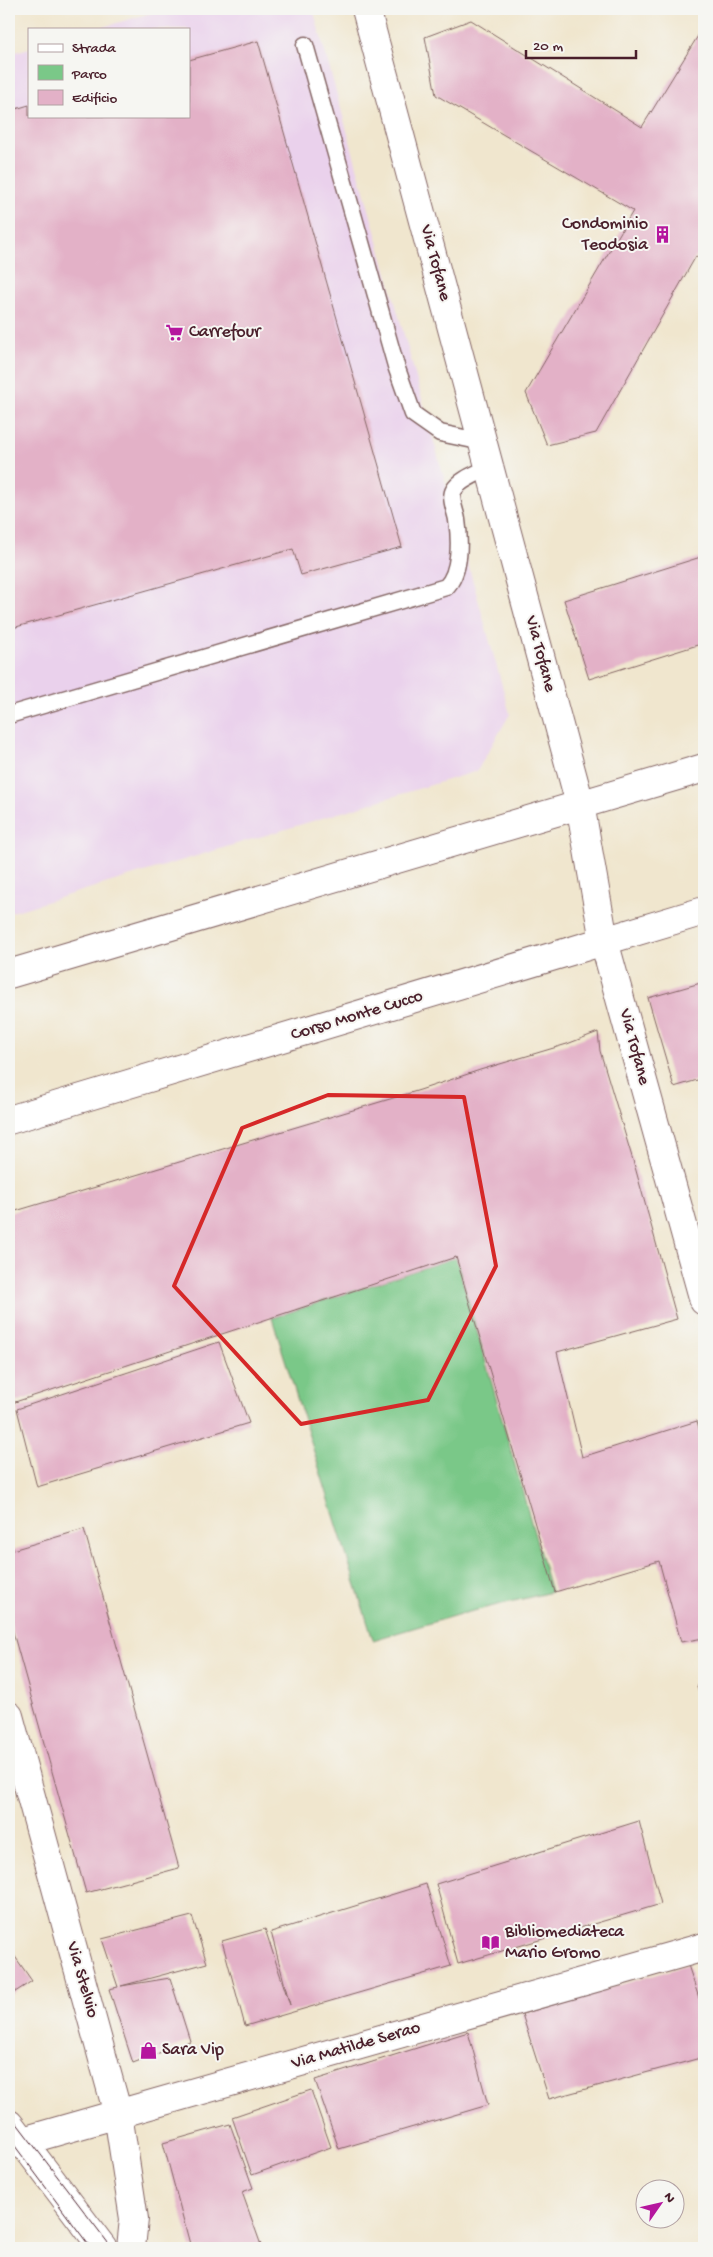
<svg xmlns="http://www.w3.org/2000/svg" width="713" height="2257" font-family="'Gochi Hand',sans-serif">
<rect width="100%" height="100%" fill="#f6f6f2"/>
<filter id="ink" filterUnits="userSpaceOnUse"><feTurbulence type="fractalNoise" baseFrequency=".02" numOctaves="2"/><feDisplacementMap in="SourceGraphic" scale="10" xChannelSelector="R" yChannelSelector="G"/><feConvolveMatrix kernelMatrix="1 2 1 2 8 2 1 2 1" color-interpolation-filters="sRGB"/></filter>
<filter id="wash" filterUnits="userSpaceOnUse"><feTurbulence type="fractalNoise" baseFrequency=".0096" numOctaves="4" result="noise"/><feDisplacementMap in="SourceGraphic" scale="20" xChannelSelector="R" yChannelSelector="G"/><feGaussianBlur stdDeviation="1.12" result="paint"/><feColorMatrix in="noise" values="0 0 0 0 0 0 0 0 0 0 0 0 0 0 0 0 0 1.4 0 .05"/><feComposite in="paint" operator="in"/></filter>
<g filter="url(#wash)">
<rect width="100%" height="100%" fill="#f0e6ce"/>
<path fill="#ead1ec" d="M165,9H313L510,714L477,771L9,913V54L29,48V116H189V29H96Z"/>
<path fill="#7ac888" stroke="#62745a" d="M456,1257L551,1592L457,1615L373,1640L272,1318Z"/>
<g id="blocks">
<path fill="#e3b1c7" d="M471,20L642,127L704,26V261L696,256L596,433L547,445L526,393L633,211L436,95L425,37Z
M258,41L402,547L301,575L293,549L9,629V111L29,105V116H189V60Z
M704,556V643L589,679L564,600Z
M704,982V1078L674,1087L648,998Z
M598,1032L600,1051L635,1167L677,1319L557,1352L582,1457L697,1421L704,1446V1638L681,1642L659,1561L555,1592L456,1257L9,1404V1213L420,1090L480,1070L567,1044Z
M219,1342L249,1423L37,1487L17,1409Z
M84,1529L179,1868L86,1893L9,1618V1551Z
M704,1684V1710L697,1686Z
M639,1821L661,1904L458,1964L436,1884Z
M426,1884L451,1966L245,2026L222,1941L265,1929L290,2005L271,1932Z
M192,1916L207,1963L121,1986L170,1978L190,2041L133,2063L109,1989L118,1987L102,1939Z
M9,1948L32,1981L9,1996Z
M688,1965L704,2013V2057L549,2099L522,2014Z
M468,2032L488,2105L339,2149L315,2080Z
M311,2090L331,2147L252,2175L232,2117Z
M230,2124L253,2188L242,2192L262,2248H191L163,2143Z"/>
</g>
</g>
<g filter="url(#ink)">
<use href="#blocks" fill-opacity="0" stroke="#846564" stroke-width="1"/>
<g fill="none" stroke-linecap="round" stroke-linejoin="round">
<defs>
<path id="service" d="M305,45L396,366L413,414L440,433L483,442
M9,715L446,587C461,572 460,540 457,520C456,512 449,498 454,490C460,479 479,473 490,467"/>
<path id="minor" d="M366,9L580,804L604,941L704,1301
M9,1716L118,2114L134,2219L131,2248
M9,2145L704,1947"/>
<path id="tertiary" d="M9,974L704,768
M9,1120L704,911
M9,2124L103,2248"/>
</defs>
<use href="#service" stroke="#846564" stroke-width="19"/>
<use href="#minor" stroke="#846564" stroke-width="30"/>
<use href="#tertiary" stroke="#846564" stroke-width="30"/>
<use href="#service" stroke="#fff" stroke-width="16"/>
<use href="#minor" stroke="#fff" stroke-width="28"/>
<use href="#tertiary" stroke="#fff" stroke-width="28"/>
<path stroke="#4a1f2b" stroke-width="1" d="M9,2113L112,2248
M9,2138L91,2248"/>
</g>
</g>
<path fill="none" stroke="#d62828" stroke-width="4" stroke-linejoin="round" d="M328,1095L464,1097L496,1266L428,1400L301,1424L174,1286L242,1128Z"/>
<defs>
<symbol id="building-bare" viewBox="-9 -9 18 18"><path d="M-4-6H4V6H1V3H-1V6H-4ZM-2.5-4.3h1.7v1.8h-1.7ZM.8-4.3h1.7v1.8H.8ZM-2.5-1h1.7V.8h-1.7ZM.8-1h1.7V.8H.8Z" fill="#b5179e" stroke="#f6f6f2" stroke-width="2.5" paint-order="stroke"/></symbol>
<symbol id="supermarket-bare" viewBox="-9 -9 18 18"><path d="M-6-5.5h2.5l.6 2H6L4.5 2H-2.5L-4.4-4H-6ZM-1.5 3.2a1.3 1.3 0 1 0 .1 0ZM3 3.2a1.3 1.3 0 1 0 .1 0Z" fill="#b5179e" stroke="#f6f6f2" stroke-width="2.5" paint-order="stroke"/></symbol>
<symbol id="library-bare" viewBox="-9 -9 18 18"><path d="M-6-4Q-3-5.5-.7-3.5V5Q-3 3-6 4ZM6-4Q3-5.5 .7-3.5V5Q3 3 6 4Z" fill="#b5179e" stroke="#f6f6f2" stroke-width="2.5" paint-order="stroke"/></symbol>
<symbol id="shop-bare" viewBox="-9 -9 18 18"><path d="M-5-2.5h2.3a2.7 3.5 0 0 1 5.4 0H5L5.5 6h-11ZM-1.5-2.5h3a1.5 2.3 0 0 0-3 0Z" fill="#b5179e" stroke="#f6f6f2" stroke-width="2.5" paint-order="stroke"/></symbol>
</defs>
<g fill-rule="evenodd">
<use href="#building-bare" x="650" y="222" width="25" height="25"/>
<use href="#supermarket-bare" x="162" y="320" width="25" height="25"/>
<use href="#library-bare" x="478" y="1930" width="25" height="25"/>
<use href="#shop-bare" x="136" y="2038" width="25" height="25"/>
</g>
<g text-anchor="middle" dominant-baseline="central" stroke-width="4" stroke-linejoin="round" paint-order="stroke">
<g font-size="18" fill="#4a1f2b" stroke="#f6f6f2" text-anchor="start">
<text x="648" y="224" text-anchor="end">Condominio<tspan x="648" dy="21">Teodosia</tspan></text>
<text x="189" y="332">Carrefour</text>
<text x="505" y="1932">Bibliomediateca<tspan x="505" dy="21">Mario Gromo</tspan></text>
<text x="162" y="2050">Sara Vip</text>
</g>
<g font-size="18" fill="#4a1f2b" stroke="#f6f6f2">
<text transform="translate(435 263) rotate(75)">Via Tofane</text>
<text transform="translate(540 654) rotate(75)">Via Tofane</text>
<text transform="translate(357 1016) rotate(-17)">Corso Monte Cucco</text>
<text transform="translate(634 1047) rotate(75)">Via Tofane</text>
<text transform="translate(82 1980) rotate(74)">Via Stelvio</text>
<text transform="translate(356 2046) rotate(-16)">Via Matilde Serao</text>
</g>
</g>
<rect width="713" height="2257" fill="none" stroke="#f6f6f2" stroke-width="30"/>
<rect x="28" y="28" width="162" height="90" fill="#f6f6f2" stroke="#b1a0a2"/>
<rect x="38" y="44" width="25" height="8" fill="#ffffff" stroke="#b1a0a2"/>
<text x="72" y="52" font-size="15" fill="#4a1f2b">Strada</text>
<rect x="38" y="65" width="25" height="15" fill="#7ac888" stroke="#b1a0a2"/>
<text x="72" y="78" font-size="15" fill="#4a1f2b">Parco</text>
<rect x="38" y="90" width="25" height="15" fill="#e3b1c7" stroke="#b1a0a2"/>
<text x="72" y="102" font-size="15" fill="#4a1f2b">Edificio</text>
<g transform="translate(660 2204) rotate(56)"><circle r="24" fill="#f6f6f2" stroke="#b1a0a2"/>
<path d="M0-4L9 19L0 12L-9 19Z" fill="#b5179e"/>
<text y="-8" font-size="14" font-weight="bold" text-anchor="middle" fill="#4a1f2b">N</text>
</g>
<path d="M526 50v8h110v-8" fill="none" stroke="#4a1f2b" stroke-width="2.5"/>
<text x="533" y="50" font-size="15" fill="#4a1f2b" stroke="#f6f6f2" stroke-width="4" paint-order="stroke">20 m</text>
</svg>
